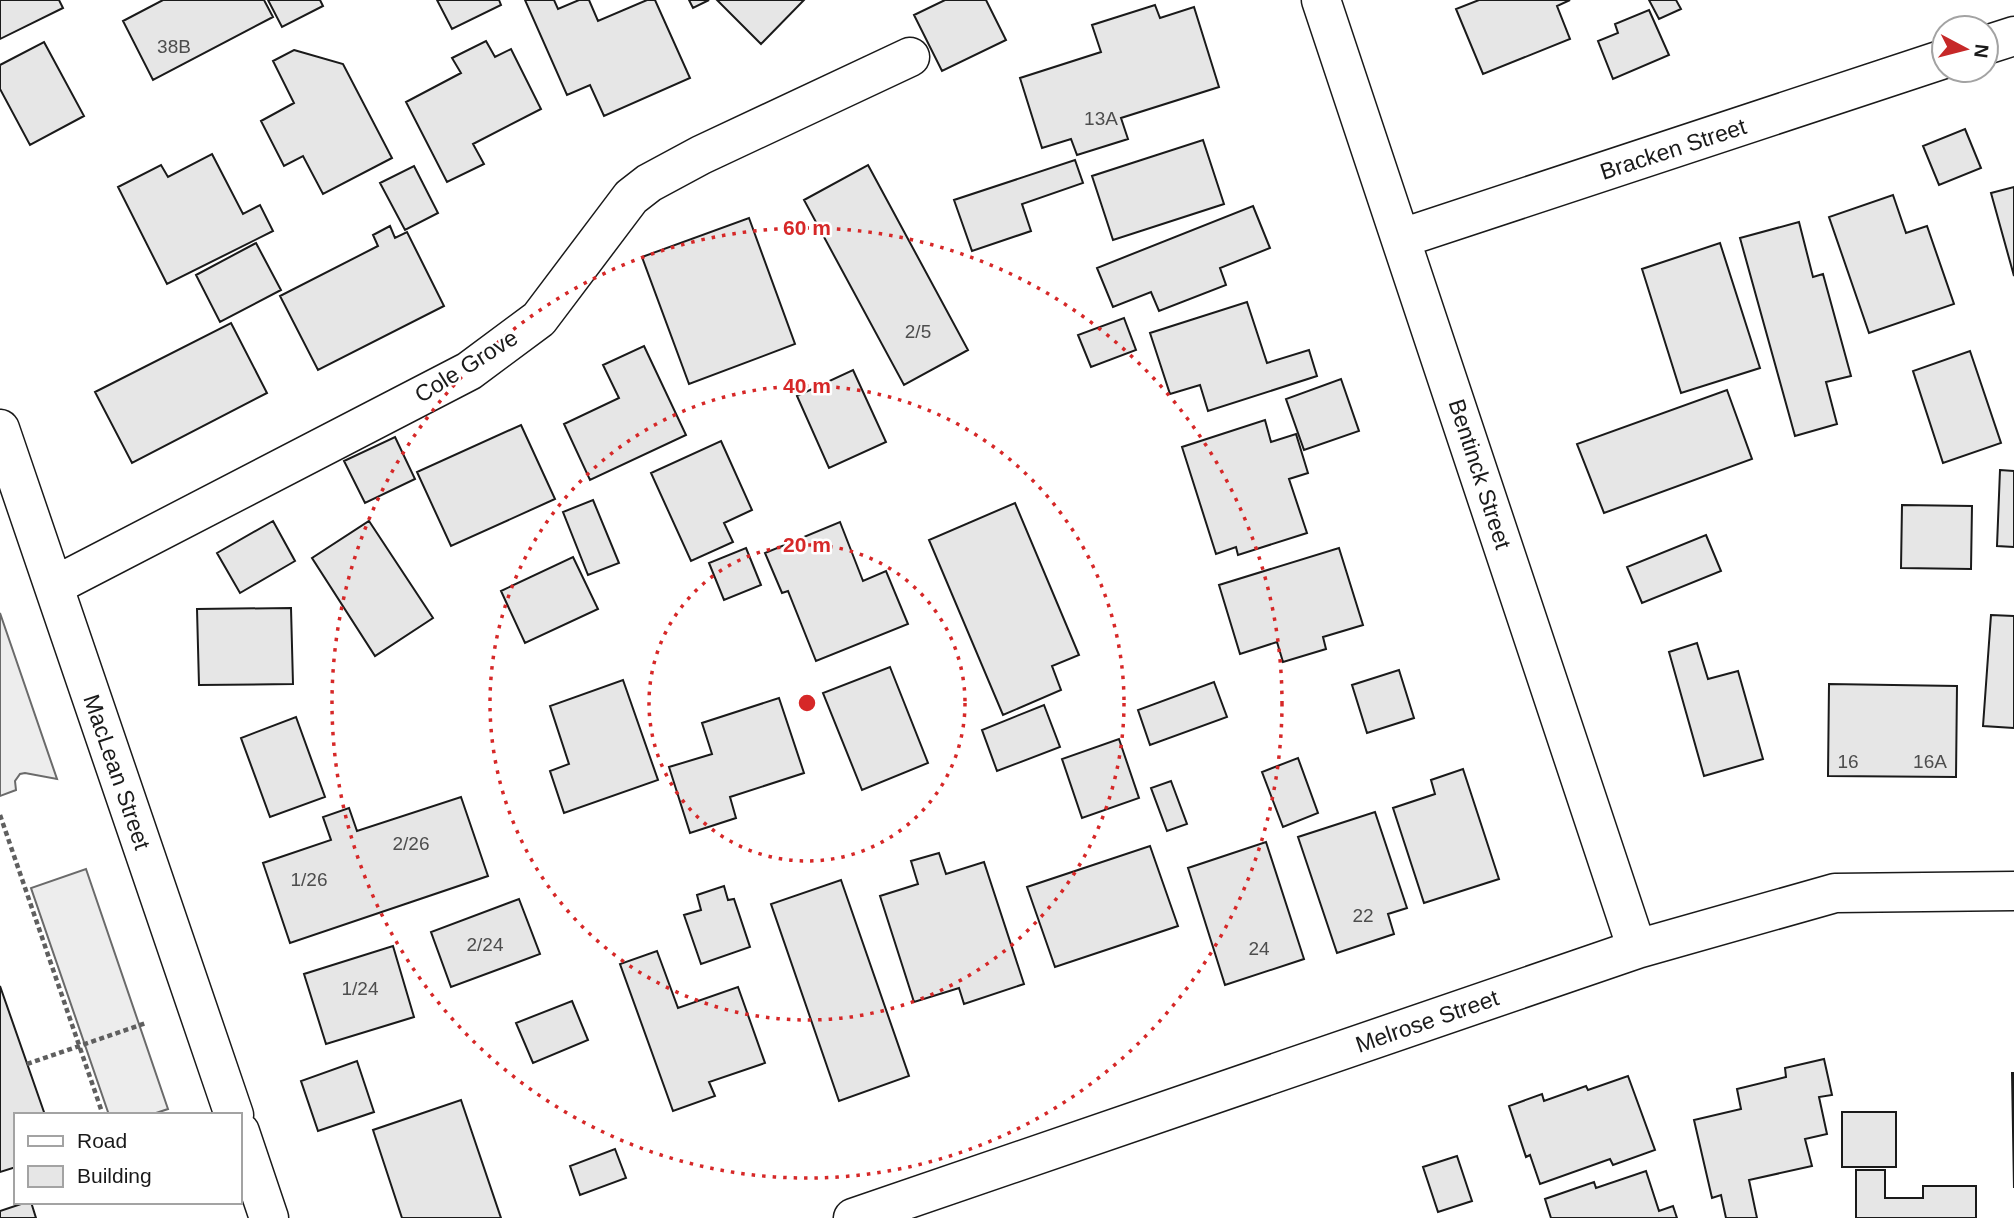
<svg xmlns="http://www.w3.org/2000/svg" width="2014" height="1218" font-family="Arial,sans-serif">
<rect width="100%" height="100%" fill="#fff"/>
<path fill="#ededed" stroke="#6a6a6a" stroke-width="2" d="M0,613L57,779L25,773L20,774L15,781L16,790L0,796Z
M86,869L168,1109L150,1115H109L31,888Z"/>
<path fill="#e6e6e6" stroke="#1a1a1a" stroke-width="2" d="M0,0H59L63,8L0,39Z
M163,0H264L273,17L153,80L123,21Z
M268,0H320L323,6L282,27Z
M437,0H499L501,5L452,29Z
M525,0H554L558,9L579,0H589L598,21L647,0H655L690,78L604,116L590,85L567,95Z
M689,0H709L693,8Z
M717,0H804L761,44Z
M945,0H986L1006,40L942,71L914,15Z
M1479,0H1570L1557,6L1570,39L1483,74L1456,9Z
M1649,0H1676L1681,9L1659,19Z
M1155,5L1160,18L1194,7L1219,87L1121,118L1128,139L1077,155L1071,139L1042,148L1020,78L1101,52L1092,25Z
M1649,10L1669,55L1613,79L1598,41L1618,33L1615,24Z
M486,41L495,57L511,49L541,109L473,144L484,164L447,182L406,102L461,73L452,58Z
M44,42L84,116L30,145L0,89V65Z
M294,50L343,64L392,158L323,194L303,156L284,166L261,121L294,103L273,61Z
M1965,129L1981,168L1939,185L1923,146Z
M1203,140L1224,204L1113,240L1092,176Z
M212,154L243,214L260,205L273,231L167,284L118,187L161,165L168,177Z
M1075,160L1083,183L1022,204L1031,231L972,251L954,200Z
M868,165L968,350L904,385L804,200Z
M414,166L438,213L405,230L380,183Z
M2014,187V276L1991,193Z
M1893,195L1906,233L1927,226L1954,304L1869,333L1829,217Z
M1253,206L1270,248L1220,268L1226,285L1159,311L1151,292L1113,307L1097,268Z
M749,218L795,344L689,384L642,257Z
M1799,222L1813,277L1823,274L1851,376L1826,382L1837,424L1795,436L1740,238Z
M390,226L395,238L407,232L444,306L318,370L280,296L378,246L373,235Z
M256,243L281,290L220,322L196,275Z
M1720,243L1760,368L1681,393L1642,269Z
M1247,302L1267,363L1309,350L1317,376L1208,411L1200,385L1170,394L1150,333Z
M1124,318L1136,350L1091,367L1078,335Z
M231,323L267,393L132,463L95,392Z
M644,346L686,435L590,480L564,424L619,398L603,365Z
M1970,351L2001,443L1943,463L1913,371Z
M853,370L886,442L829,468L797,396Z
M1341,379L1359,431L1304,450L1286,399Z
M1727,390L1752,459L1604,513L1577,444Z
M1265,420L1271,442L1296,434L1308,473L1289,479L1307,533L1238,555L1236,547L1216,554L1182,447Z
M521,425L555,499L451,546L417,472Z
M395,437L415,479L365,503L344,461Z
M721,441L752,510L724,523L733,542L691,561L651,473Z
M2000,470L2014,471V547L1997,546Z
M593,500L619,563L588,575L563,512Z
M1015,503L1079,655L1052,666L1061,690L1003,715L929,540Z
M1902,505L1972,506L1971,569L1901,568Z
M273,521L295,561L240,593L217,553Z
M369,521L433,618L375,656L312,558Z
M840,522L863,581L886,571L908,624L816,661L788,591L782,593L765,553Z
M1706,535L1721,571L1642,603L1627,567Z
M746,548L761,585L724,600L709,563Z
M1339,548L1363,625L1323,637L1326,649L1283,662L1277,642L1240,654L1219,585Z
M573,557L598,609L525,643L501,591Z
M291,608L293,684L199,685L197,609Z
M1991,615L2014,616V728L1983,726Z
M1697,643L1708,679L1738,671L1763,759L1704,776L1669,652Z
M890,667L928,763L862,790L823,693Z
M1399,670L1414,718L1367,733L1352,685Z
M623,680L658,780L564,813L550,771L569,764L550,706Z
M1214,682L1227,717L1150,745L1138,710Z
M1829,684L1957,686L1956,777L1828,776Z
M779,698L804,773L730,797L736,818L690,833L669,767L712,754L702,723Z
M1044,705L1060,747L997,771L982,730Z
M296,717L325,797L270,817L241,738Z
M1119,739L1139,798L1082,818L1062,759Z
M1298,758L1318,813L1283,827L1262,772Z
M1463,769L1499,879L1424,903L1393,808L1435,794L1431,780Z
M1171,781L1187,824L1167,831L1151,788Z
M461,797L488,876L290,943L263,863L331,840L323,817L349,808L357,831Z
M1375,812L1407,908L1388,914L1394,934L1337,953L1298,837Z
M1266,842L1304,959L1225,985L1188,868Z
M1150,846L1178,926L1055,967L1027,887Z
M939,853L946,874L984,862L1024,984L964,1004L959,988L914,1002L880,896L918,884L911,861Z
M841,880L909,1076L839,1101L771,904Z
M724,886L728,900L734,899L750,947L701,964L684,915L701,910L697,895Z
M519,899L540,954L451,987L431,932Z
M393,946L414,1017L326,1044L304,974Z
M657,951L678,1008L738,987L765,1063L709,1082L715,1096L673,1111L620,964Z
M0,986L45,1115H16V1167L0,1172Z
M572,1001L588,1040L533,1063L516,1023Z
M1824,1059L1832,1095L1819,1097L1827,1134L1805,1139L1812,1166L1749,1180L1757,1218H1726L1721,1195L1712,1198L1694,1120L1741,1109L1737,1089L1786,1077L1785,1068Z
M357,1061L374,1112L318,1131L301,1081Z
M2012,1073H2014V1188Z
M1628,1076L1655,1150L1613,1165L1610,1159L1540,1184L1530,1155L1526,1157L1509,1106L1542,1094L1544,1101L1586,1086L1588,1090Z
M461,1100L501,1218H402L373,1130Z
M1842,1112H1896V1167H1842Z
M615,1149L626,1178L580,1195L570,1166Z
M1457,1156L1472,1201L1438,1212L1423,1167Z
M1856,1170H1885V1198H1923V1186H1976V1218H1856Z
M1646,1171L1659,1211L1673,1206L1677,1218H1551L1545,1199L1594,1182L1596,1188Z
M27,1202H31L36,1218H0V1211Z"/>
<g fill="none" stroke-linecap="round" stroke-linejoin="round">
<defs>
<path id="minor" d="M1321,0L1637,949
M1986,45L2014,36
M1402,238L1944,59
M0,429L234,1115
M54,586L469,371L539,319L631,197L649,183L701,155L910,57
M240,1132L269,1218
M853,1218L1637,949L1835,893L2014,891"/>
</defs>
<use href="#minor" stroke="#1a1a1a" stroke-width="41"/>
<path stroke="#5f5f5f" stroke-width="4.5" stroke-dasharray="5 3.5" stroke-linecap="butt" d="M0,815L103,1115
M27,1064L146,1023"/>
<use href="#minor" stroke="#fff" stroke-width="38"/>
</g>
<g fill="none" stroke="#d62828" stroke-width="3.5" stroke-dasharray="3.5 7">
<circle cx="807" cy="703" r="158"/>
<circle cx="807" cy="703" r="317"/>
<circle cx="807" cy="703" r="475"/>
</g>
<g text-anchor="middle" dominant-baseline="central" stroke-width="5" stroke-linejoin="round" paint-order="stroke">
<g font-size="19" fill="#4d4d4d">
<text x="174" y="46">38B</text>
<text x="1101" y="118">13A</text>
<text x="918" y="331">2/5</text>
<text x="1848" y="761">16</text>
<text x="1930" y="761">16A</text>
<text x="411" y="843">2/26</text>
<text x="309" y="879">1/26</text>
<text x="1363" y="915">22</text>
<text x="485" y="944">2/24</text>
<text x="1259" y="948">24</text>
<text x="360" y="988">1/24</text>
</g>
<g font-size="23" fill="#1a1a1a" stroke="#fff">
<text transform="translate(1673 149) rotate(-18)">Bracken Street</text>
<text transform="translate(466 366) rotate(-32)">Cole Grove</text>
<text transform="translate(1480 474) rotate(72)">Bentinck Street</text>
<text transform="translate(117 772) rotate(71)">MacLean Street</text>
<text transform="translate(1427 1021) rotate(-19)">Melrose Street</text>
</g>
</g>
<circle cx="807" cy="703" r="10" fill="#d62828" stroke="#fff" stroke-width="3.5"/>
<g font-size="21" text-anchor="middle" font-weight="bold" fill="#d62828" stroke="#fff" stroke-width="5" stroke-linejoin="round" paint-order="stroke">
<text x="807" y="235">60 m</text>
<text x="807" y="393">40 m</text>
<text x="807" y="552">20 m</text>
</g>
<rect x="14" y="1113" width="228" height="91" fill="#ffffff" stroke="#a3a3a3" stroke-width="2"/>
<rect x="28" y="1136" width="35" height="10" fill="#ffffff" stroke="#a3a3a3" stroke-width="2"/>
<text x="77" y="1148" font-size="21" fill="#1a1a1a">Road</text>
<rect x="28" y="1166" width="35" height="21" fill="#e6e6e6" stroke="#a3a3a3" stroke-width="2"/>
<text x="77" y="1183" font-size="21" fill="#1a1a1a">Building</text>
<g transform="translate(1965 49) rotate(97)"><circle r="33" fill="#ffffff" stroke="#a3a3a3" stroke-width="2"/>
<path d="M0-5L12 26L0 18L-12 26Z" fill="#c62828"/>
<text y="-10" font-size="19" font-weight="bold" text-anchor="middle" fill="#1a1a1a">N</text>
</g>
</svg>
